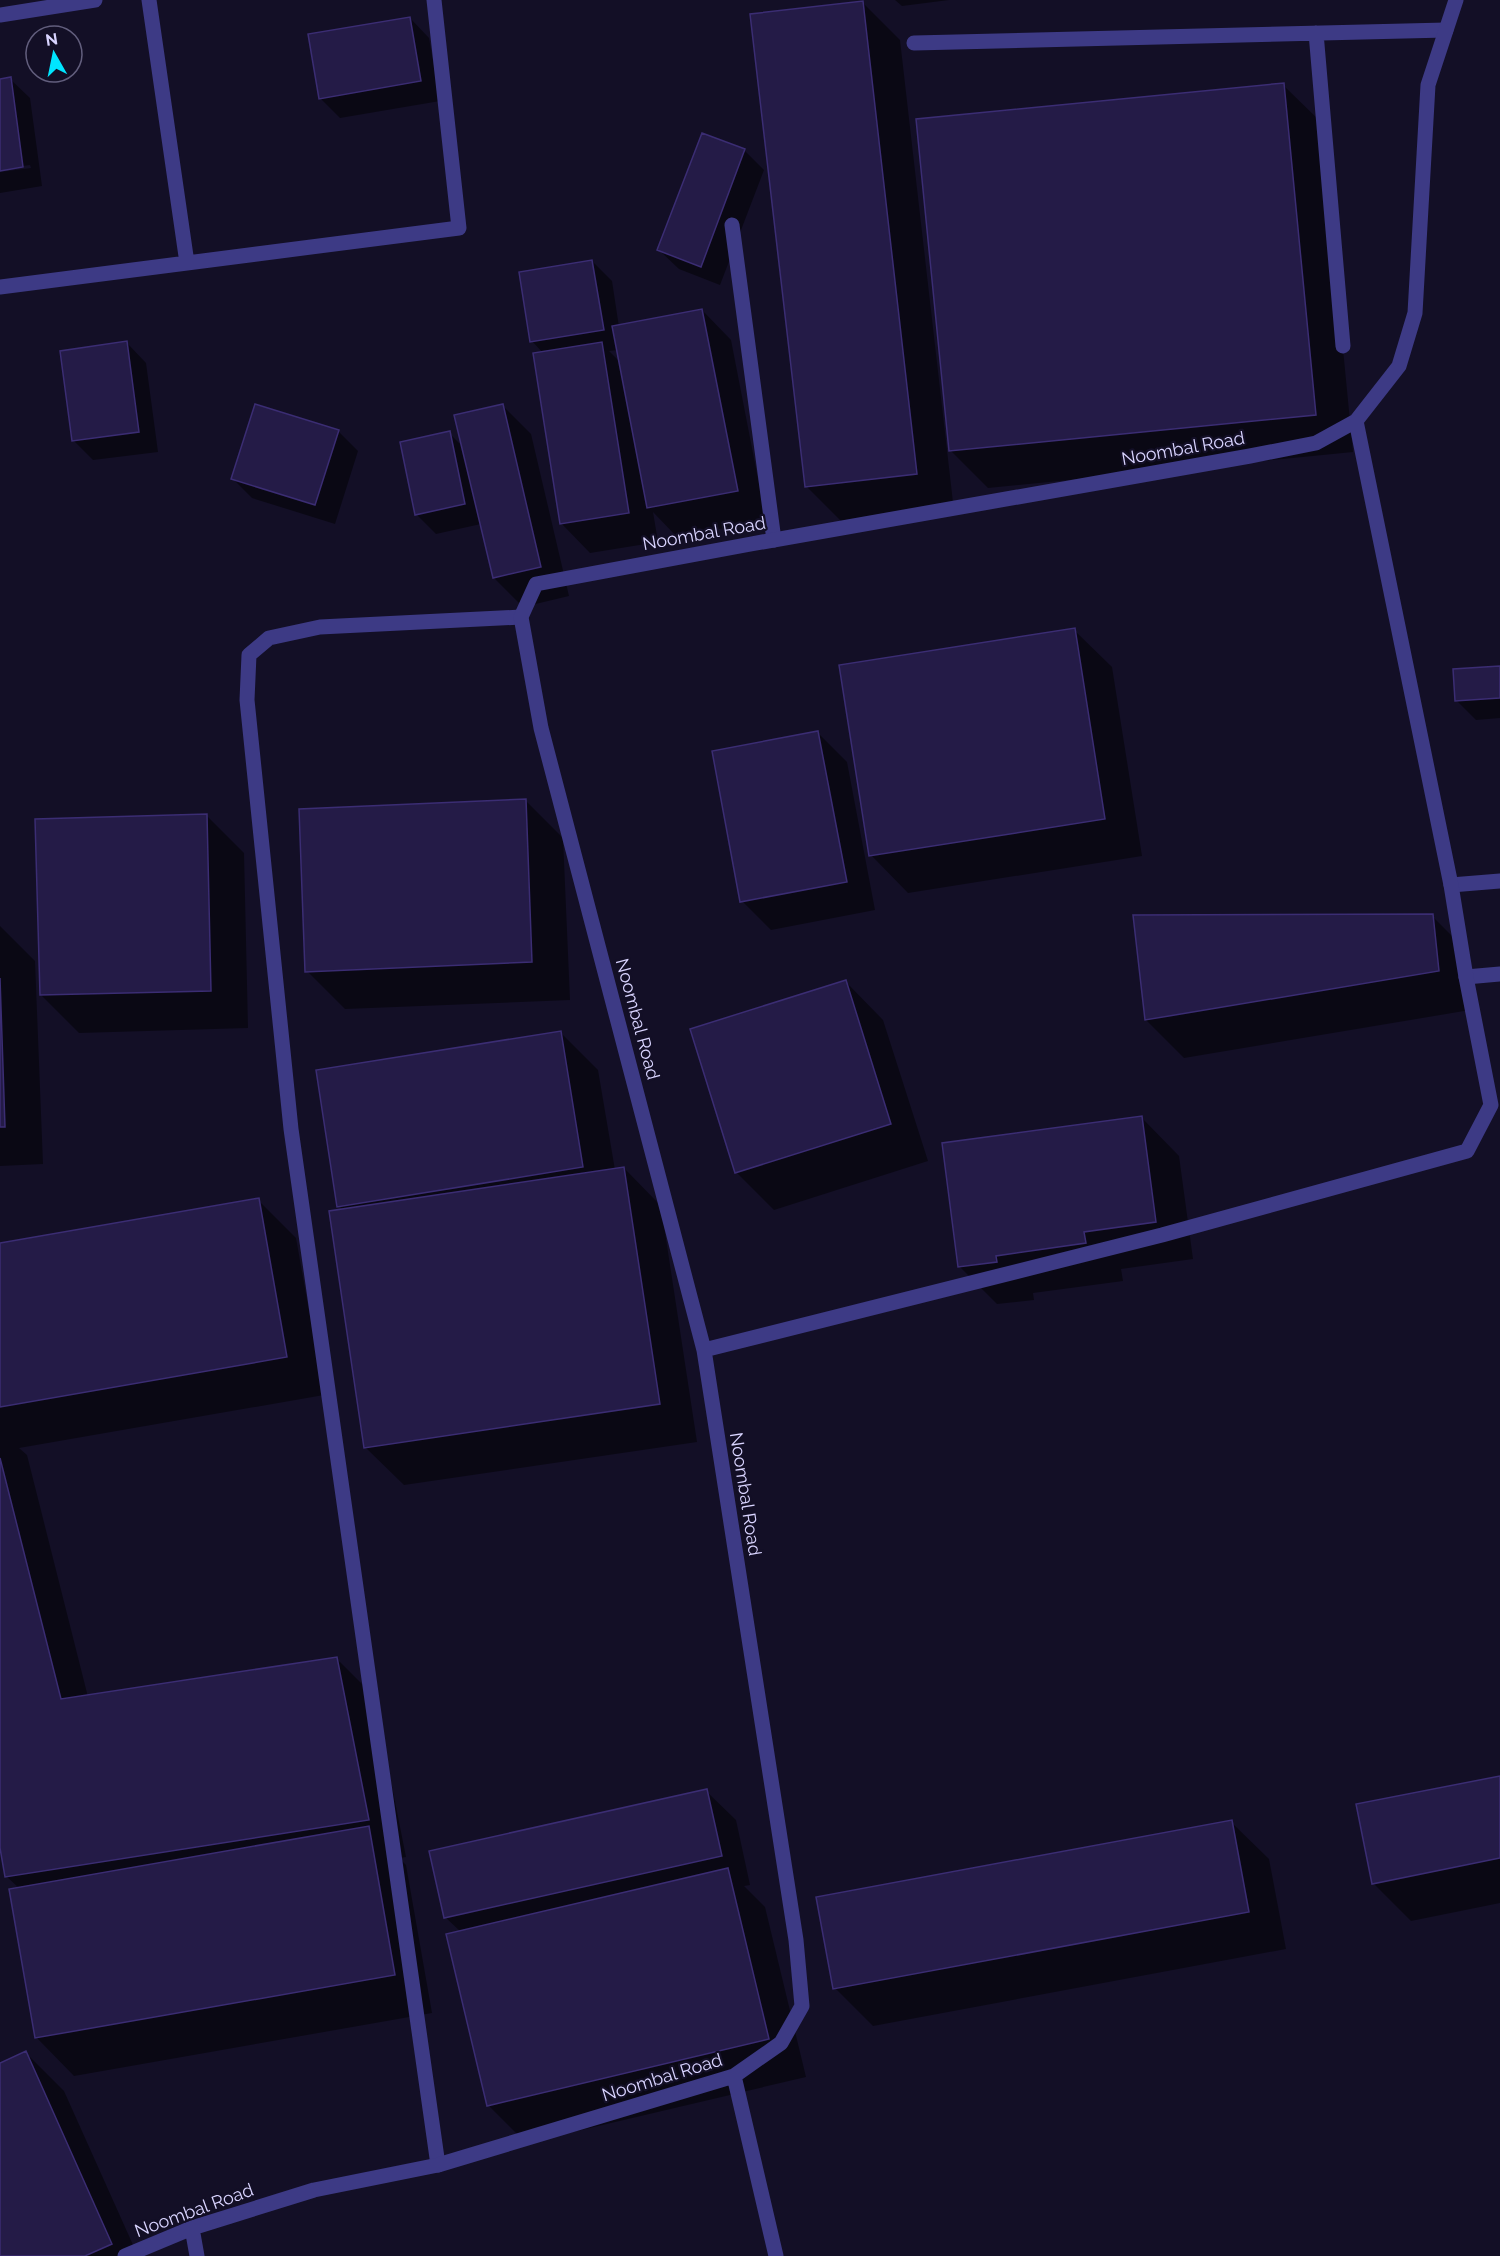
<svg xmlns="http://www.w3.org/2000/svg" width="1500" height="2256" font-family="Raleway,sans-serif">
<rect width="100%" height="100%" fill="#130f26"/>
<path fill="#0007" fill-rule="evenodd" d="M895,0H949L902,6Z
M862,2L900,40L954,511L844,524L806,486Z
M410,18L429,38L440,101L340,118L320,98Z
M10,79L30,98L42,186L0,193V172L31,168L30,165L0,169V80Z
M1283,85L1321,122L1353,452L988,488L950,450Z
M744,150L764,170L720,285L679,269L659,250Z
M592,261L612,281L619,327L702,310L731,340L766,520L677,537L653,512L658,542L590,553L561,523L543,353L532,341ZM618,350L621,363L609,351Z
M127,343L146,363L158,452L93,460L73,440Z
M502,405L531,434L569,596L523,607L494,578L481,524L436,534L416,514L449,433L463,447Z
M338,431L358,451L335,524L252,498L232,478Z
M1074,630L1112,667L1142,856L908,893L871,855Z
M1500,668V718L1476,720L1456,700Z
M818,733L847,762L875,910L771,930L742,901Z
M525,800L563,838L570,1000L345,1009L307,971Z
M206,815L244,853L248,1028L79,1033L41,995Z
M1432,916L1470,954L1476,1009L1184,1058L1146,1020Z
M0,926L35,961L43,1164L0,1166Z
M846,982L883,1020L928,1161L774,1210L736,1172Z
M561,1033L598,1070L615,1170L624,1168L661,1206L697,1442L404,1485L366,1448L343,1210L339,1206Z
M1142,1118L1179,1156L1193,1259L1121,1269L1123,1281L1033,1293L1034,1300L997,1304L959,1266Z
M258,1200L296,1238L324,1395L19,1448L27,1455L88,1697L336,1658L374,1696L406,1857L399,1858L406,1865L432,2013L74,2076L37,2038L19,1888L6,1876L0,1839V1245Z
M1500,1778V1903L1411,1921L1373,1883Z
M706,1791L736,1820L750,1885L744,1886L765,1907L806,2077L526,2143L488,2105L461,1932L445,1917Z
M1231,1822L1269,1859L1286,1949L873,2026L835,1988Z
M26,2053L64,2091L138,2256H0V2064Z"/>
<path fill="#241b47" stroke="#3b2d73" stroke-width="1.5" d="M863,1L917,474L805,487L750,14Z
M410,17L421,81L319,99L308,34Z
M11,77L23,167L0,171V79Z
M1284,83L1316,415L949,451L916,119Z
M702,133L745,149L701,267L657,250Z
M592,260L604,330L530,342L519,272Z
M702,309L738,491L647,508L612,326Z
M127,341L139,432L72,441L60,351Z
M602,342L629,513L560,524L533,353Z
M255,404L339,430L315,505L231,479Z
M503,404L541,567L493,578L454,415Z
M450,431L465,504L415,515L400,442Z
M1075,628L1105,819L869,856L839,665Z
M1500,666V698L1455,701L1453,669Z
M818,731L847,882L740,902L712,751Z
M526,799L532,962L305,972L299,809Z
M207,814L211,991L40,995L35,819Z
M1433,914L1439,971L1145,1020L1133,915Z
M0,978L5,1127H0Z
M846,980L891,1124L735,1173L690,1029Z
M561,1031L583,1167L337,1207L316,1070Z
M1142,1116L1156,1222L1084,1232L1086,1243L996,1256L997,1262L958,1267L942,1143Z
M624,1167L660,1404L364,1448L329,1211Z
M259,1198L287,1357L0,1407V1243Z
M0,1458L61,1699L337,1657L369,1820L5,1877L0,1848Z
M1500,1776V1858L1372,1884L1356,1804Z
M707,1789L722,1856L444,1918L429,1851Z
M1232,1820L1249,1912L833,1989L816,1897Z
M369,1826L395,1975L35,2038L9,1889Z
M728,1868L769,2039L487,2106L446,1934Z
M26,2051L112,2244L85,2256H0V2063Z"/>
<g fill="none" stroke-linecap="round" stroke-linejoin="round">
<path stroke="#3d3a85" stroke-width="15" d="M1316,33L1343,346
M914,43L1446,30
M732,225L774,540
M1451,885L1500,881
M1466,977L1500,974
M438,2165L291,1129L247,700L249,655L269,638L320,627L521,617"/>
<path stroke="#3d3a85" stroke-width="15" d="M149,0L187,263
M0,15L95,0
M0,287L459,228L434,0
M704,1350L1162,1235L1467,1151L1491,1105L1466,977L1451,885L1356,421
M734,2076L776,2256
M192,2228L197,2256
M125,2256L192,2228L314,2190L438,2165L734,2076L781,2043L802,2006L796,1940L704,1350L541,728L521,617L536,584L751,544L1250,456L1316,443L1356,421L1399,366L1415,313L1428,85L1456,0"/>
</g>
<g text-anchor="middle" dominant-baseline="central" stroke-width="4.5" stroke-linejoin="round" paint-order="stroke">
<g font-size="18" fill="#d9d4ff" stroke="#130f26">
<text transform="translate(1183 448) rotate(-10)">Noombal Road</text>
<text transform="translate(704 533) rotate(-10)">Noombal Road</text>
<text transform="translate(638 1019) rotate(75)">Noombal Road</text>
<text transform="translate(746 1494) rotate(81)">Noombal Road</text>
<text transform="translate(662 2077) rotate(-17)">Noombal Road</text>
<text transform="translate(194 2210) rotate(-20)">Noombal Road</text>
</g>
</g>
<g transform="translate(54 54) rotate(351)"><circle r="28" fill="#130f26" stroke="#625e7d" stroke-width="1.5"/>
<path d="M0-4.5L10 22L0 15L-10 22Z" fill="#00e5ff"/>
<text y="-9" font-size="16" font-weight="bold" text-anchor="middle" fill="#d9d4ff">N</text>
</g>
</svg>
